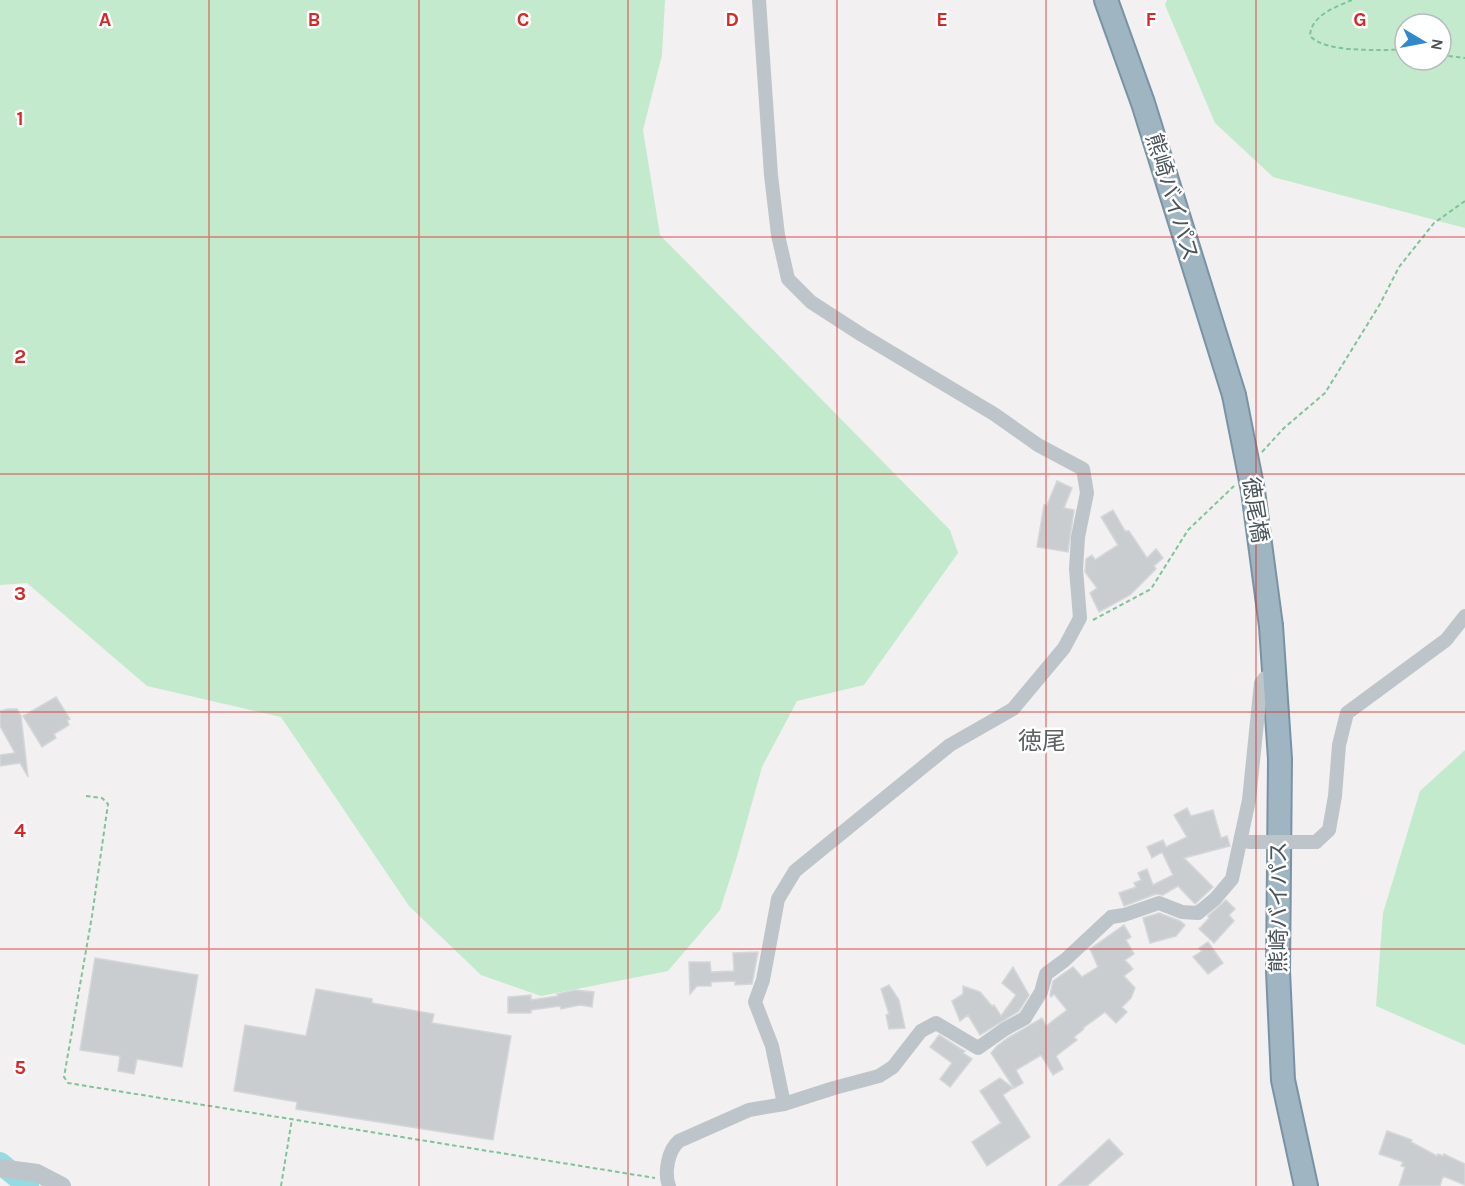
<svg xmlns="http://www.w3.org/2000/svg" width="1465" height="1186" font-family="Karla,'Noto Sans JP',sans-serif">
<rect width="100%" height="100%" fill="#f2f0f0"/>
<path fill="#c4eacd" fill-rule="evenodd" d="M0,0H665L662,55L643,130L660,235L950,530L958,553L864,685L797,701L762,767L736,860L720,910L668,971L541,996L481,975L409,906L281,717L147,686L27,583L0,585Z
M1167,0H1465V228L1273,177L1215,123L1165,5ZM1405,24H1441V60H1405Z
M1465,750V1045L1376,1006L1383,913L1420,791Z"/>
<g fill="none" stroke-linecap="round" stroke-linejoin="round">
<path stroke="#96dbe1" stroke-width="22" d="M0,1163L28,1186"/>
</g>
<path fill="#cacdd0" stroke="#d4d7da" stroke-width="1.5" d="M1057,481L1072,488L1064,508L1074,510L1068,552L1037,547L1044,505H1047Z
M1113,510L1125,531H1129L1147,558L1156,549L1163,558L1154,566L1156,569L1130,595L1099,612L1090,593L1097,588L1085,572L1086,559L1092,555L1095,560L1118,545L1101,517Z
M56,697L70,719L67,720L69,725L54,734L56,738L42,747L23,716Z
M8,709H17L21,716L28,777L20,763L0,766V755L15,753L0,726V711Z
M1187,808L1191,816L1213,810L1221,838L1227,836L1230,846L1184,858L1213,887L1195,904L1178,886L1163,895L1156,894L1124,906L1119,893L1136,887L1134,883L1141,880L1138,873L1147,869L1153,885L1173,875L1162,852L1152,858L1147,847L1163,840L1166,847L1187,837L1174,815Z
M1226,900L1235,909L1229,915L1234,921L1214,943L1199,929L1209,918L1208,916Z
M1159,913L1180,921L1185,925L1176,936L1150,943L1143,918Z
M1124,925L1131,937L1126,940L1134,954L1125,960L1133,969L1124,976L1135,988L1131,998L1122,1007L1127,1012L1116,1023L1105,1012L1083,1028L1084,1029L1074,1037L1077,1040L1056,1056L1063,1069L1053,1075L1041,1055L1016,1070L1023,1083L1014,1088L991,1053L997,1046L1008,1038L1042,1018L1046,1026L1067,1010L1054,994L1051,997L1050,995L1053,981L1073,967L1082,977L1098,967L1090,949Z
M1208,942L1223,963L1208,974L1193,957L1202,951L1199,948Z
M758,952L752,984L735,985V981L711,982V986H697L690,994L689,962H710L711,972L734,971L733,953Z
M95,958L198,975L182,1067L137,1059L134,1074L118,1071L120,1056L80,1050Z
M1013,967L1029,995L1019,1011L980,1035L968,1015L960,1021L952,1001L963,994V986L980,992L992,1006L994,1005L1001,1016L1016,995L1002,983Z
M889,985L899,1000L905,1028L889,1029L886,1015L889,1014L881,989Z
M316,989L372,999V1003L434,1014L432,1023L511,1036L493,1140L296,1109L297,1102L234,1091L245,1025L306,1036Z
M575,990L594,992L592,1007L580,1005L561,1009L560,1006L531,1010V1013H508V997L531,995V1000L558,996L557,994Z
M939,1035L961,1049L965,1051L963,1053L972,1059L950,1087L940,1079L952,1063L930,1047Z
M1000,1078L1013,1088L1003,1095L1030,1137L987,1166L972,1142L1001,1123L980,1091Z
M1387,1131L1412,1140L1411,1142L1437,1156L1438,1154L1443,1156L1444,1154L1465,1164V1185L1443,1176L1440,1186H1399L1405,1167L1401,1166L1403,1162L1379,1154Z
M1109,1139L1123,1154L1087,1186H1058Z"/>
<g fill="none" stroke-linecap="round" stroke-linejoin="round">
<defs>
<path id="trunk" d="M1106,0L1143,103L1234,395
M1271,626L1280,759L1278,971L1283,1080L1306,1186"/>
</defs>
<use href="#trunk" stroke="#7993a4" stroke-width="26"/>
<path stroke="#80c399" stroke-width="2" stroke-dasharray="4.5 3" stroke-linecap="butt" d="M1352,0C1336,7 1311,15 1310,36C1327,54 1381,49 1405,50
M1441,55L1465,58
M1262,452L1284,428L1325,393L1380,304L1399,267L1434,223L1465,201
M1093,620L1151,589L1188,530L1234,486
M86,796L102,798L108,804L92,916L64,1077L68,1083L655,1178
M281,1186L292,1119"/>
<path stroke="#bdc5ca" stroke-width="14" d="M759,0L771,175L778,235L788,279L811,302L862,335L994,414L1038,445L1083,469L1087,493L1078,537L1076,569L1080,618L1064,648L1013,709L950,745L795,871L778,899L763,980L755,1002L772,1046L784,1104
M1316,842L1329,830L1335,796L1339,745L1347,713L1446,640L1465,616
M669,1186C664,1173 668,1150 679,1141L749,1110L784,1104L834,1088L879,1076L893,1067L921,1031L936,1023L978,1048L1005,1029L1025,1018L1041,992L1046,974L1065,960L1111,917L1124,915L1159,903L1182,912L1198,913L1215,899L1232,879L1249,800L1261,683L1265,678L1274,676"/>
<path stroke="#bdc5ca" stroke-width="18" d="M0,1168L37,1173L62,1186"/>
<use href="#trunk" stroke="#a0b5c2" stroke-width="22"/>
<defs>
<path id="trunk-bridge" d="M1234,395L1253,491L1271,626"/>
</defs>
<use href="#trunk-bridge" stroke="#7993a4" stroke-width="26" stroke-linecap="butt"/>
<path stroke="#bdc5ca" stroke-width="14" d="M1249,842H1316"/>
<use href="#trunk-bridge" stroke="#a0b5c2" stroke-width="22"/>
</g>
<path fill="none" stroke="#d62828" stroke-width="1.5" stroke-opacity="0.55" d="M209,0V1186M419,0V1186M628,0V1186M837,0V1186M1046,0V1186M1256,0V1186M0,237H1465M0,474H1465M0,712H1465M0,949H1465"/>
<g text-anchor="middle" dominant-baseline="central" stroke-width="5" stroke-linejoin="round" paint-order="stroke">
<g font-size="22" fill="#4a555a" stroke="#fff">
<text transform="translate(1172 197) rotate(73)">熊崎バイパス</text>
<text transform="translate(1255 510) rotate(81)">徳尾橋</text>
<text transform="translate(1279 907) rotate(-90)">熊崎バイパス</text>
</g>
<g font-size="24" fill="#5d6163" stroke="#fff">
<text x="1042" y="741">徳尾</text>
</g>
</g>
<g font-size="20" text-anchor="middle" font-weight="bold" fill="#d62828" stroke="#fff" stroke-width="5" stroke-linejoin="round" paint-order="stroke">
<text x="105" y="26">A</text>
<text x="314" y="26">B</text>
<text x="523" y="26">C</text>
<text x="732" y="26">D</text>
<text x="942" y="26">E</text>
<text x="1151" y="26">F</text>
<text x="1360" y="26">G</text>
<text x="20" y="125">1</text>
<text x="20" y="363">2</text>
<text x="20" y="600">3</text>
<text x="20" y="837">4</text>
<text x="20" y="1074">5</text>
</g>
<g transform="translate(1423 42) rotate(100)"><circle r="28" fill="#ffffff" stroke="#b7bbbd" stroke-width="1.5"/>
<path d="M0-4.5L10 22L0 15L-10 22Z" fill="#3089cb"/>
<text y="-9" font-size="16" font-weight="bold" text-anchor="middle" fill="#4a555a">N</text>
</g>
</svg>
